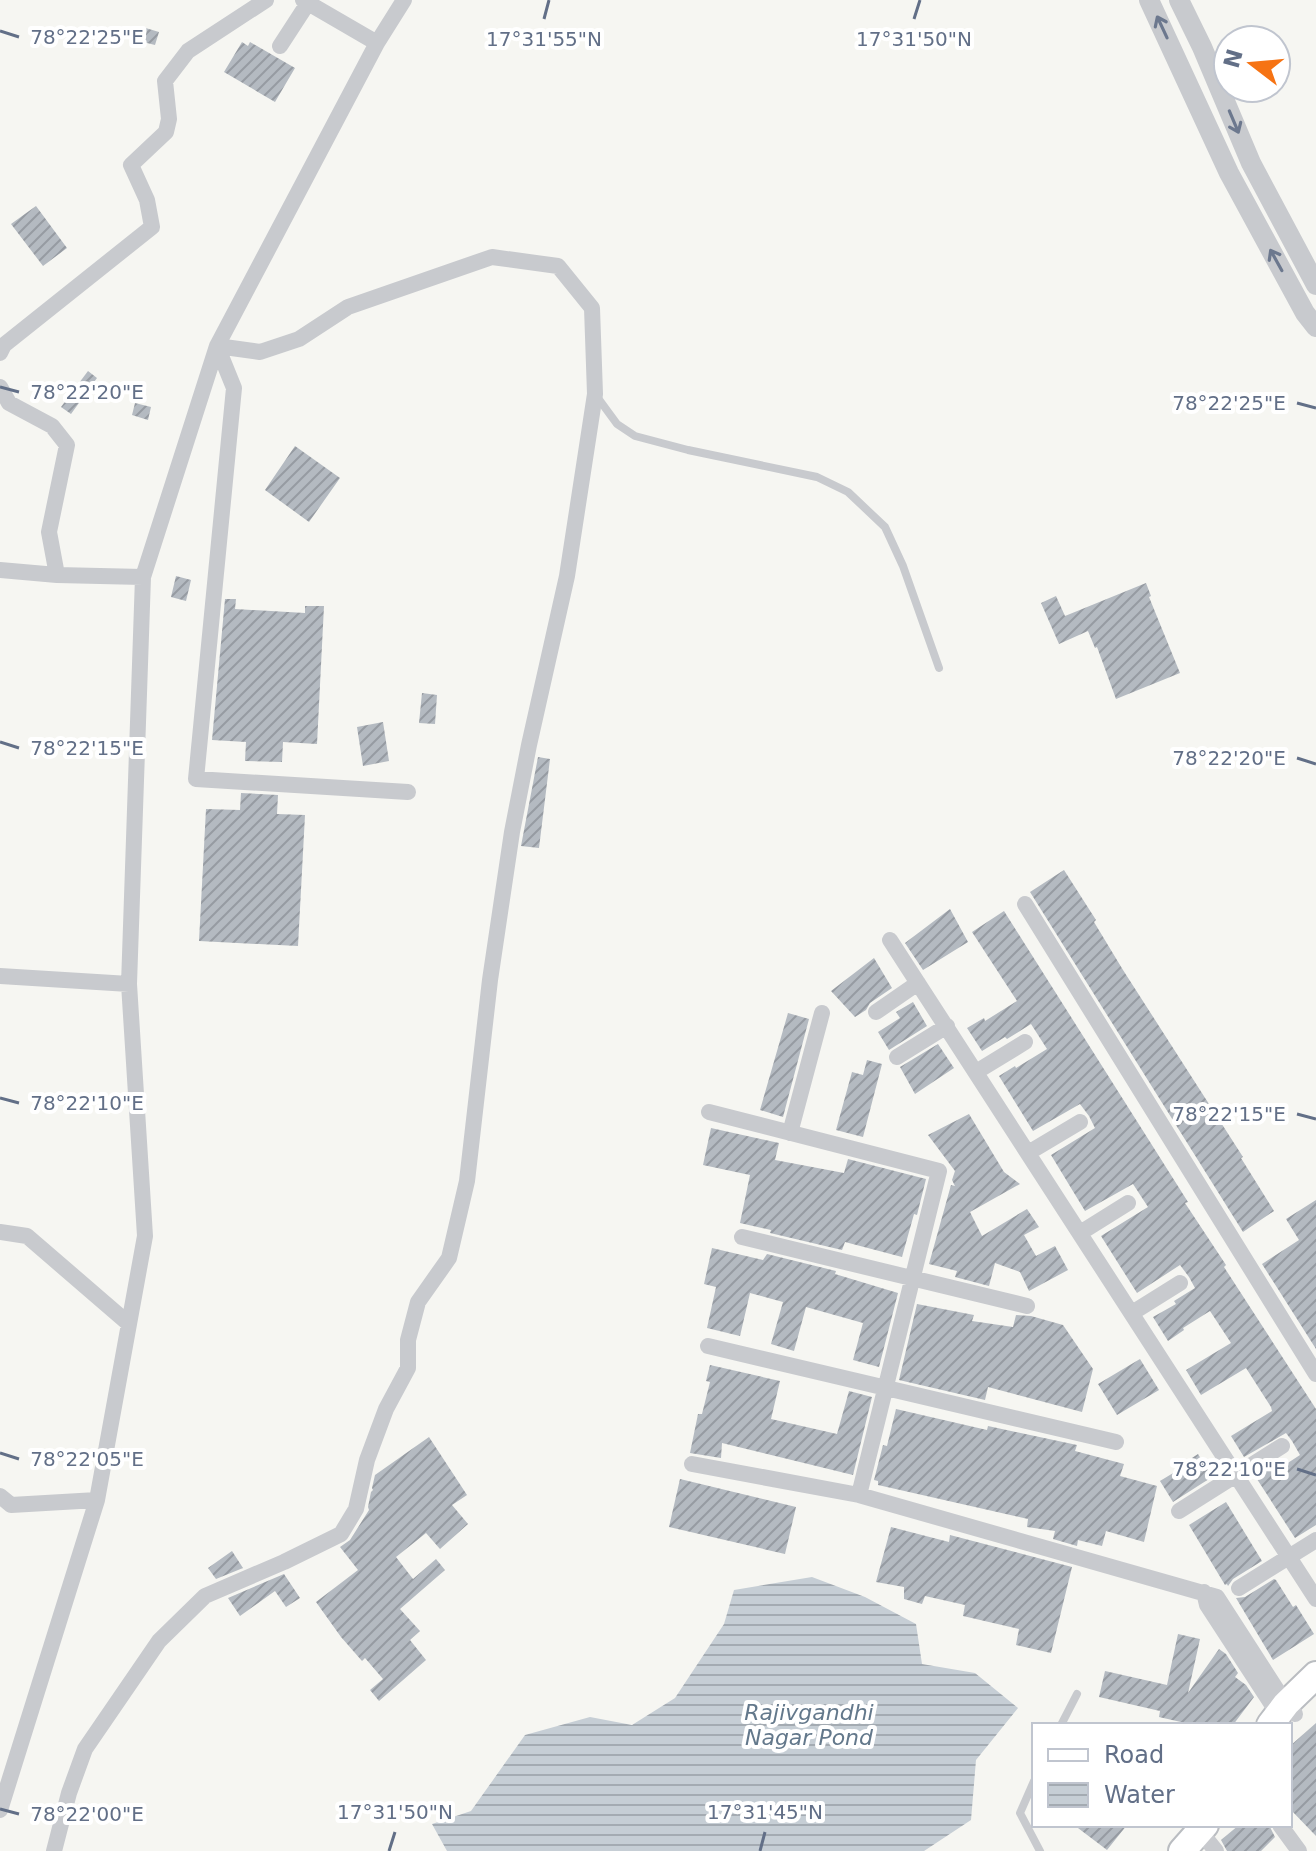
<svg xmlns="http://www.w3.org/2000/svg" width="1316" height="1851" font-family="'DejaVu Sans',sans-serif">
<defs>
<pattern id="water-rules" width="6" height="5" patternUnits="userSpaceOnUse" patternTransform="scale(2)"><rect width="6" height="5" fill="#c6ced5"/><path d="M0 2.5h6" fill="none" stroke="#a4abb2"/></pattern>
<pattern id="building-hatch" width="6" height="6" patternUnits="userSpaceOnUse" patternTransform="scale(2)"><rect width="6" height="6" fill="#b4bac1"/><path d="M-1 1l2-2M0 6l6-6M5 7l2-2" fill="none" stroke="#969ba2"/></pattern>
</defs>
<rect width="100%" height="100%" fill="#f6f6f2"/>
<path fill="url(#water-rules)" d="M812,1577L865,1597L916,1624L922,1664L975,1673L1018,1708L976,1760L971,1820L924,1851H447L432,1824L471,1811L525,1735L590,1717L632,1725L675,1698L724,1624L734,1590Z"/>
<path fill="url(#building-hatch)" d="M139,26L159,32L155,45L135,40Z
M242,42L248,46L250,42L295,68L275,102L224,72Z
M36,206L67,248L43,266L11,224Z
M88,371L97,378L71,414L61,407Z
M135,403L151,407L148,420L132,415Z
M295,446L340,478L309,522L265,490Z
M176,576L191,580L186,601L171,597Z
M1146,583L1151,596L1149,597L1180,673L1116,699L1097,647L1095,648L1088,631L1059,644L1041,603L1056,596L1065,616Z
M225,599H236L235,609L305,613V606H324L317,744L283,742L282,762L245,761L246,742L212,740Z
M422,693L437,695L435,724L419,723Z
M383,722L389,761L363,766L357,727Z
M538,757L550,759L539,848L521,846Z
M241,793L278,795L277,814L305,815L298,946L199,941L206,809L240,810Z
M1064,870L1096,920L1094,922L1123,970L1243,1157L1241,1158L1274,1211L1243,1232L1030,892Z
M950,909L968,942L923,970L905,943Z
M1004,911L1188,1202L1185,1203L1226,1265L1224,1267L1316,1409V1525L1295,1538L1255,1476L1271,1466L1274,1472L1300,1455L1292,1441L1286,1433L1244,1457L1231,1436L1272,1411L1271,1407L1246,1368L1201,1395L1186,1370L1231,1343L1210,1311L1183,1328L1184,1330L1168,1341L1153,1317L1176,1304L1174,1301L1195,1288L1189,1277L1180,1265L1137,1293L1101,1236L1148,1207L1133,1184L1085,1211L1051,1155L1095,1128L1089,1116L1080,1104L1033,1131L999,1076L1015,1066L1016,1068L1047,1049L1031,1024L1007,1039L1005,1037L982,1051L967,1028L984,1018L985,1021L1017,1001L972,932Z
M874,958L892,988L870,1003L866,1010L855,1017L831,991Z
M913,1002L927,1026L889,1050L878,1032L900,1018L896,1012Z
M788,1013L809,1019L783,1117L760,1110Z
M938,1044L954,1068L915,1094L900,1067Z
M867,1060L882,1064L863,1137L836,1130L852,1072L863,1075Z
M969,1114L1004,1172L1020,1184L970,1212L982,1236L1027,1209L1039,1227L1024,1235L1036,1256L1055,1246L1068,1270L1029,1291L1020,1272L995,1263L989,1286L955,1277L957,1271L929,1264L951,1185L955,1186L952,1180L955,1171L928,1135Z
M711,1128L779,1143L775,1160L844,1173L848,1159L926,1179L917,1215L914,1214L902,1257L845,1242L842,1250L770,1233L771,1230L740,1223L750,1175L703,1165Z
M1316,1200V1349L1262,1264L1299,1240L1286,1219Z
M712,1248L763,1260L767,1254L836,1271L835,1274L898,1293L879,1367L853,1360L863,1323L806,1307L794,1351L771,1344L783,1302L750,1293L740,1336L707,1328L716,1287L704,1284Z
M917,1304L974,1315L972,1321L1013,1327L1016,1315L1031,1316L1063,1325L1093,1369L1082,1412L988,1387L985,1400L899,1380Z
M1140,1359L1159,1390L1117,1415L1098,1384Z
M710,1365L780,1381L771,1419L837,1434L849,1391L872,1397L853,1475L722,1443L721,1458L690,1453L698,1414H702L710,1382L706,1381Z
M896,1409L987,1430L988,1426L1077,1445L1075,1451L1124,1464L1120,1476L1157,1486L1144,1542L1106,1531L1102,1546L1078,1540L1077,1546L1053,1539L1055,1531L1027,1527L1028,1519L878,1485V1481L874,1480L883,1445L887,1446Z
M429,1437L467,1495L452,1505L468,1524L440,1549L426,1533L396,1557L413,1579L436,1559L445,1570L400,1609L420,1631L410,1640L426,1660L379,1701L370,1690L383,1679L365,1658L362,1661L341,1637L316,1602L358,1570L340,1547L350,1540L369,1510L368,1507L371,1492L373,1490L372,1488L375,1475Z
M1198,1454L1212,1477L1173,1502L1160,1481L1183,1467L1181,1465Z
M680,1479L796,1507L785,1554L669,1527Z
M1226,1502L1262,1561L1233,1579L1228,1586L1227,1584L1225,1585L1189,1525Z
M891,1527L949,1542L950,1535L1072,1567L1051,1653L1016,1645L1019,1629L963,1616L965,1605L925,1596L922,1604L904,1599V1587L876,1582Z
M232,1551L243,1568L216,1579L208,1568Z
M284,1574L300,1598L286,1607L275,1591L240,1616L228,1598Z
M1274,1579L1276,1580L1293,1607L1296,1605L1314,1634L1273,1660L1236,1598L1245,1597Z
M1178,1634L1200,1639L1188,1693L1219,1649L1226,1654L1238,1673L1235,1677L1246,1685L1254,1697L1233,1725H1194L1159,1717L1160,1711L1099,1697L1105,1671L1167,1685Z
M1316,1723V1836L1290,1809V1746Z
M1074,1825H1127L1107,1850Z
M1239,1825H1269L1275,1837L1261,1851H1227L1221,1840Z"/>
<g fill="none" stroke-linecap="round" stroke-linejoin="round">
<defs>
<path id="primary" d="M1270,1725L1286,1704L1316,1675
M1182,1851L1205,1825"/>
</defs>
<use href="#primary" stroke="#babdc1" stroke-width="30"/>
<path stroke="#c8cace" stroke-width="8" d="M595,394L617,424L635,436L688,450L817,477L848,492L885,527L903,566L939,668
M1061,1725L1077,1694
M1034,1781L1020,1813L1040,1851"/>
<path stroke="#c8cace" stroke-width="16" d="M303,0L377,43
M280,46L308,3
M217,346L234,388L196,779L408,792
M0,353L4,345L152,227L147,200L131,165L166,132L169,119L165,81L188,51L266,0
M0,387L9,403L52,426L67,445L49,532L57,575
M0,570L57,575L143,577
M1025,904L1316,1374
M890,940L1316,1599
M0,976L129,984
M876,1012L918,983
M897,1057L947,1026
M976,1072L1025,1042
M709,1112L939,1171L859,1495
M790,1133L822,1013
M1028,1153L1080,1122
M0,1232L27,1236L129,1324
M1080,1233L1128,1203
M742,1237L1027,1306
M1132,1313L1180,1283
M708,1346L1116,1442
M692,1464L859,1495L1217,1597L1286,1704L1295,1714
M0,1496L11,1505L97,1500
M1179,1511L1282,1446
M1239,1588L1316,1540
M1204,1592L1207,1605L1282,1720
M0,1810L97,1500L145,1236L129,984L143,577L217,346L377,43L404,0
M1280,1825L1299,1851
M1200,1831L1216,1851
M54,1851L69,1793L85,1749L159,1641L205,1596L284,1562L341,1534L356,1509L367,1460L386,1409L408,1368V1340L418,1302L449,1258L467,1181L490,980L512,832L529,745L567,576L595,394L592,308L558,266L492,257L348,307L299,339L260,352L217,346"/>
<path stroke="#c8cace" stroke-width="20" d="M1149,0L1229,173L1305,313L1316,327
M1179,0L1202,47L1251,163L1316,285"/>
<use href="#primary" stroke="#fff" stroke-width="26"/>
</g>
<defs><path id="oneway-shaft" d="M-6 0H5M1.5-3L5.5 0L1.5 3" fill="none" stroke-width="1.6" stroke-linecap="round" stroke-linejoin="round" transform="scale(2)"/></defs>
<g stroke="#6c788e">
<use href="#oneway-shaft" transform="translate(1162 27) rotate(-115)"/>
<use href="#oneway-shaft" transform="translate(1234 122) rotate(67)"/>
<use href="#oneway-shaft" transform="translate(1276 260) rotate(-119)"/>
</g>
<path fill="none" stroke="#626f87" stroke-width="3" d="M544,19L549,0M914,19L920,0M0,31L19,37M0,387L19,392M1297,403L1316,408M0,742L19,748M1297,758L1316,764M0,1098L19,1103M1297,1114L1316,1119M0,1453L19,1459M1297,1469L1316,1475M0,1809L19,1814M389,1851L395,1832M760,1851L765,1832"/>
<g text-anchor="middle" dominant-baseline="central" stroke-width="8" stroke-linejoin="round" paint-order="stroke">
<g font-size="22" font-style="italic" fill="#63788b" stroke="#fff">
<text x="809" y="1712">Rajivgandhi<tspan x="809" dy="25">Nagar Pond</tspan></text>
</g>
</g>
<g font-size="20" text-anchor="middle" fill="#626f87" stroke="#fff" stroke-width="8" stroke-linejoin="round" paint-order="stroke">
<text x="87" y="44">78°22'25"E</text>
<text x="544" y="46">17°31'55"N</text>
<text x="914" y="46">17°31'50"N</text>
<text x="87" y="399">78°22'20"E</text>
<text x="1229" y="410">78°22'25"E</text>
<text x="87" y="755">78°22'15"E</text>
<text x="1229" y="765">78°22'20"E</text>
<text x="87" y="1110">78°22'10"E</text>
<text x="1229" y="1121">78°22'15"E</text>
<text x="87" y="1466">78°22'05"E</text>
<text x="1229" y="1476">78°22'10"E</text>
<text x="395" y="1819">17°31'50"N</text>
<text x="765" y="1819">17°31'45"N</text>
<text x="87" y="1821">78°22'00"E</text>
</g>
<rect x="1032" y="1723" width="260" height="104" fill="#ffffff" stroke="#c0c5cf" stroke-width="2"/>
<rect x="1048" y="1749" width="40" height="12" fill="#ffffff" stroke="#c0c5cf" stroke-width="2"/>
<text x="1104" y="1763" font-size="24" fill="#626f87">Road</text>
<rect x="1048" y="1783" width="40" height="24" fill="url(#water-rules)" stroke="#c0c5cf" stroke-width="2"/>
<text x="1104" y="1803" font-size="24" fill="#626f87">Water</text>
<g transform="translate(1252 64) rotate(286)"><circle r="38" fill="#ffffff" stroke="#c0c5cf" stroke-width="2"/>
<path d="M0-6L14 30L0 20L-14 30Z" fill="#f67313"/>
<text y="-12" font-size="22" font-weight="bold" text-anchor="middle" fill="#626f87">N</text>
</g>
</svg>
